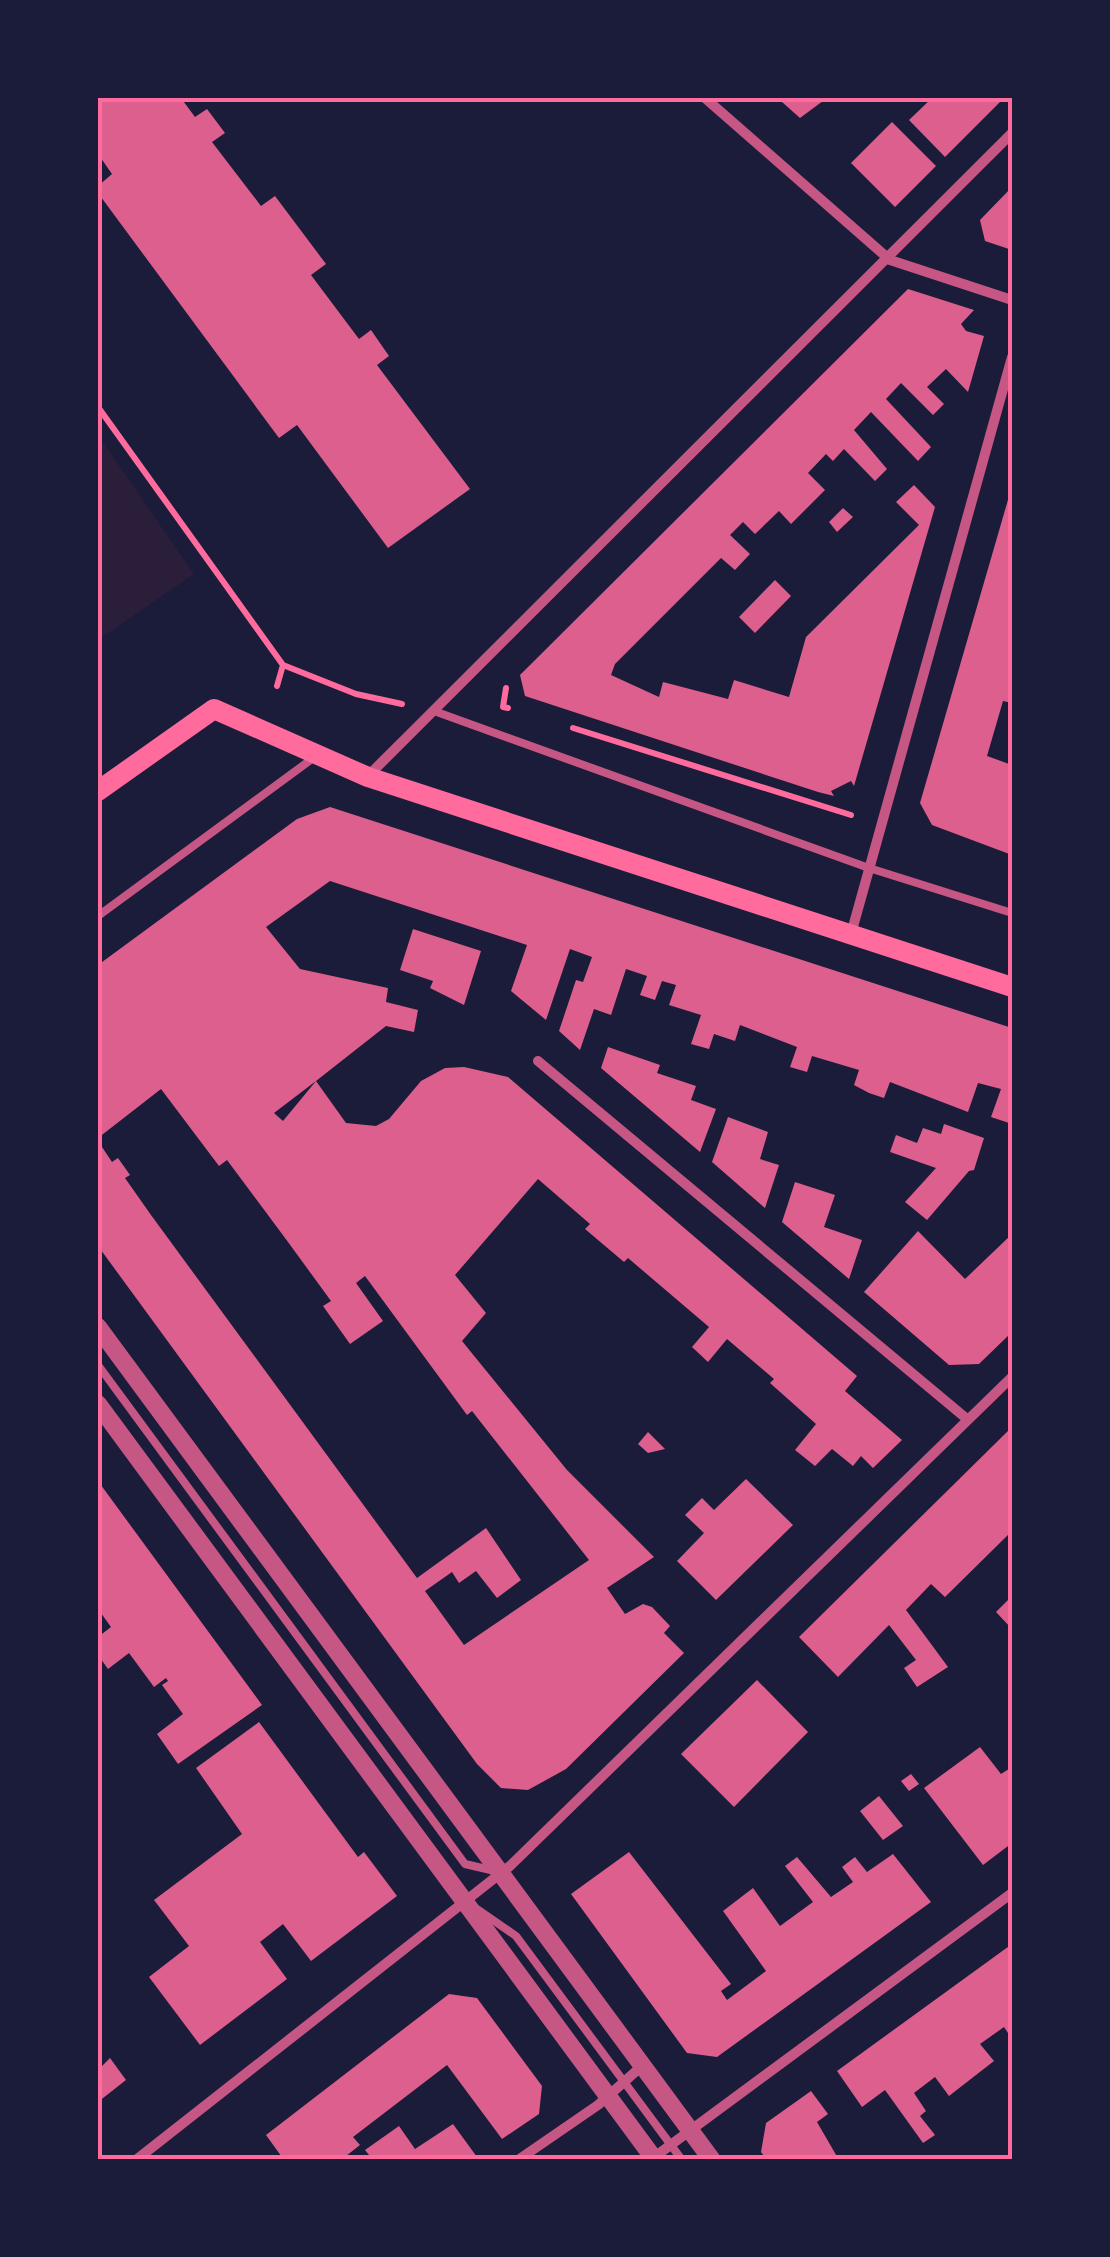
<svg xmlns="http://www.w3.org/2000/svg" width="1110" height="2257" font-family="Cabin,sans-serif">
<rect width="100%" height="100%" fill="#1b1b3a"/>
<path fill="#2a1e3b" d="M98,435L194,574L98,640Z"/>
<path fill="#dd5f8e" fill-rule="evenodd" d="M98,98H181L195,117L207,109L225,133L212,142L261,206L275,196L326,264L311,275L359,339L371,330L389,356L377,365L470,489L388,548L297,425L279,438L98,193V186L112,174L98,154Z
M789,98H827L800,118L782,102Z
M932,98H1004L945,157L909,120Z
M892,122L936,166L895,207L851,163Z
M1012,187V250L985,241L980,220Z
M908,289L974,310L961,324L966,331L984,336L968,392L946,369L927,387L944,404L933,415L901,383L886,399L931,447L918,461L871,412L854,430L887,469L875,481L844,449L833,461L826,454L808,473L825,490L791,524L779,511L755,534L743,522L730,535L750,554L735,570L721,558L615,664L611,675L659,697L663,682L728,699L734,680L789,697L806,637L919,525L896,502L914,485L935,507L854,786L851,781L831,791L834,796L818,792L525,696L520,675Z
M1012,486V703L1003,701L987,756L1012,765V855L932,825L920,803Z
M843,508L853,517L837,532L829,522Z
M775,580L791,596L755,633L739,617Z
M330,807L1012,1028V1124L991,1117L1001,1089L978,1083L968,1112L890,1082L884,1098L869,1093L854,1085L859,1070L812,1056L807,1072L790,1067L797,1047L740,1025L735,1041L714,1034L709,1049L691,1044L701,1015L669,1005L676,985L662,981L655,1000L640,995L647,976L626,969L611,1015L594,1009L580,1050L559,1031L576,980L583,982L592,957L570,949L546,1020L511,991L527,945L330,881L266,927L300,969L388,988L386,1002L418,1010L414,1032L386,1026L316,1081L346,1123L376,1126L389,1119L421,1081L445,1068L464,1067L508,1077L857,1376L845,1391L902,1440L873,1468L861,1456L853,1466L832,1449L815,1466L795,1450L816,1424L770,1383L774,1379L727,1339L708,1362L692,1347L709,1327L628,1258L624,1262L585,1229L590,1224L538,1179L455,1275L486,1313L462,1341L567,1470L654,1557L607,1588L625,1614L643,1604L652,1607L670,1626L664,1633L684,1653L566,1769L528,1790L501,1788L477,1764L98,1246V1141L112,1162L118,1158L130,1175L125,1178L151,1215L417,1578L486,1528L521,1580L497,1598L476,1571L459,1583L452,1572L425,1591L464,1645L589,1560L472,1411L467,1415L365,1276L356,1283L383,1321L350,1344L323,1306L331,1301L288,1242L227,1160L219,1166L161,1089L98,1138V965L297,819ZM316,1081L283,1121L274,1113Z
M413,929L481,951L464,1005L430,988L433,981L400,970Z
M608,1047L660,1065L657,1073L696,1086L691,1100L716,1109L700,1152L601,1068Z
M728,1117L768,1132L760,1159L779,1165L765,1208L712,1162Z
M944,1124L984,1138L974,1170L969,1171L927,1220L905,1202L936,1168L890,1152L896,1135L917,1143L923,1128L941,1134Z
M795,1182L835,1195L824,1227L862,1240L849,1279L782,1222Z
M918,1231L965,1279L1012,1234V1332L979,1364L949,1365L864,1292Z
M1012,1427V1531L945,1597L931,1584L906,1610L948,1667L917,1687L904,1668L916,1660L889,1625L838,1677L799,1637Z
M648,1432L665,1449L648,1453L638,1444Z
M746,1479L793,1525L716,1600L677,1561L704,1533L685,1515L702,1498L714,1510Z
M98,1481L262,1705L178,1764L157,1734L183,1714L162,1685L168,1681L166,1678L154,1687L129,1653L108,1669L98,1655V1637L111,1627L98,1609Z
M1012,1596V1629L996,1612Z
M757,1680L808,1732L734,1807L681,1754Z
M259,1722L358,1857L364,1852L397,1896L311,1961L283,1924L260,1942L287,1979L200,2045L149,1977L189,1946L154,1900L242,1834L196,1768Z
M980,1747L1001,1774L1012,1767V1843L983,1865L924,1788Z
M911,1774L919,1784L909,1791L901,1781Z
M879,1796L903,1826L883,1840L860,1811Z
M629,1852L731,1984L721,1991L727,2000L766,1971L723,1911L753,1888L780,1926L813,1902L785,1866L797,1857L831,1897L853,1882L842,1867L855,1857L867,1872L893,1854L931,1902L717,2057L687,2053L571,1894Z
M1012,1944V2039L1004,2027L980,2044L994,2061L949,2096L935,2077L914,2093L926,2111L920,2116L935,2135L923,2143L885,2090L862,2107L837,2071Z
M449,1994L477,1998L542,2086L539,2114L502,2139L447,2065L353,2137L360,2145L341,2160H284L266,2135Z
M110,2058L126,2080L98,2102V2063L101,2067Z
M811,2091L828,2114L817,2122L839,2160H767L761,2152L766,2123Z
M453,2124L477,2157L473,2160H373L365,2150L399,2126L415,2149Z"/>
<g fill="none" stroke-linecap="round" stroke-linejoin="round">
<path stroke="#ff6b9d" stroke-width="6" d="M98,407L283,665L356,694L402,704
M277,686L283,665
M506,688L503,707L508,708
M573,728L851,815"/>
<path stroke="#c65784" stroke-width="8" d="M434,711L869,868L1012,913
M98,916L316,756
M98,1365L465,1864L495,1871
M477,1909L516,1936L682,2160"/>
<path stroke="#c65784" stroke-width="10" d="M705,98L890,260L1012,300
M369,775L1012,133
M851,934L1012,357
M538,1061L967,1419
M653,2158L1012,1893
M136,2160L510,1866L1012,1377
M518,2160L598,2105L643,2065"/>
<path stroke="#c65784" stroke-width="18" d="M98,1327L712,2160
M98,1404L655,2160"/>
<path stroke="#ff6b9d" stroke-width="20" d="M98,791L214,709L368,777L1012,987"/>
</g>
<rect width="1110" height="2257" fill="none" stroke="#1b1b3a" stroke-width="200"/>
<rect x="100" y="100" width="910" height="2057" fill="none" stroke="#ff6b9d" stroke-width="4"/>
</svg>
